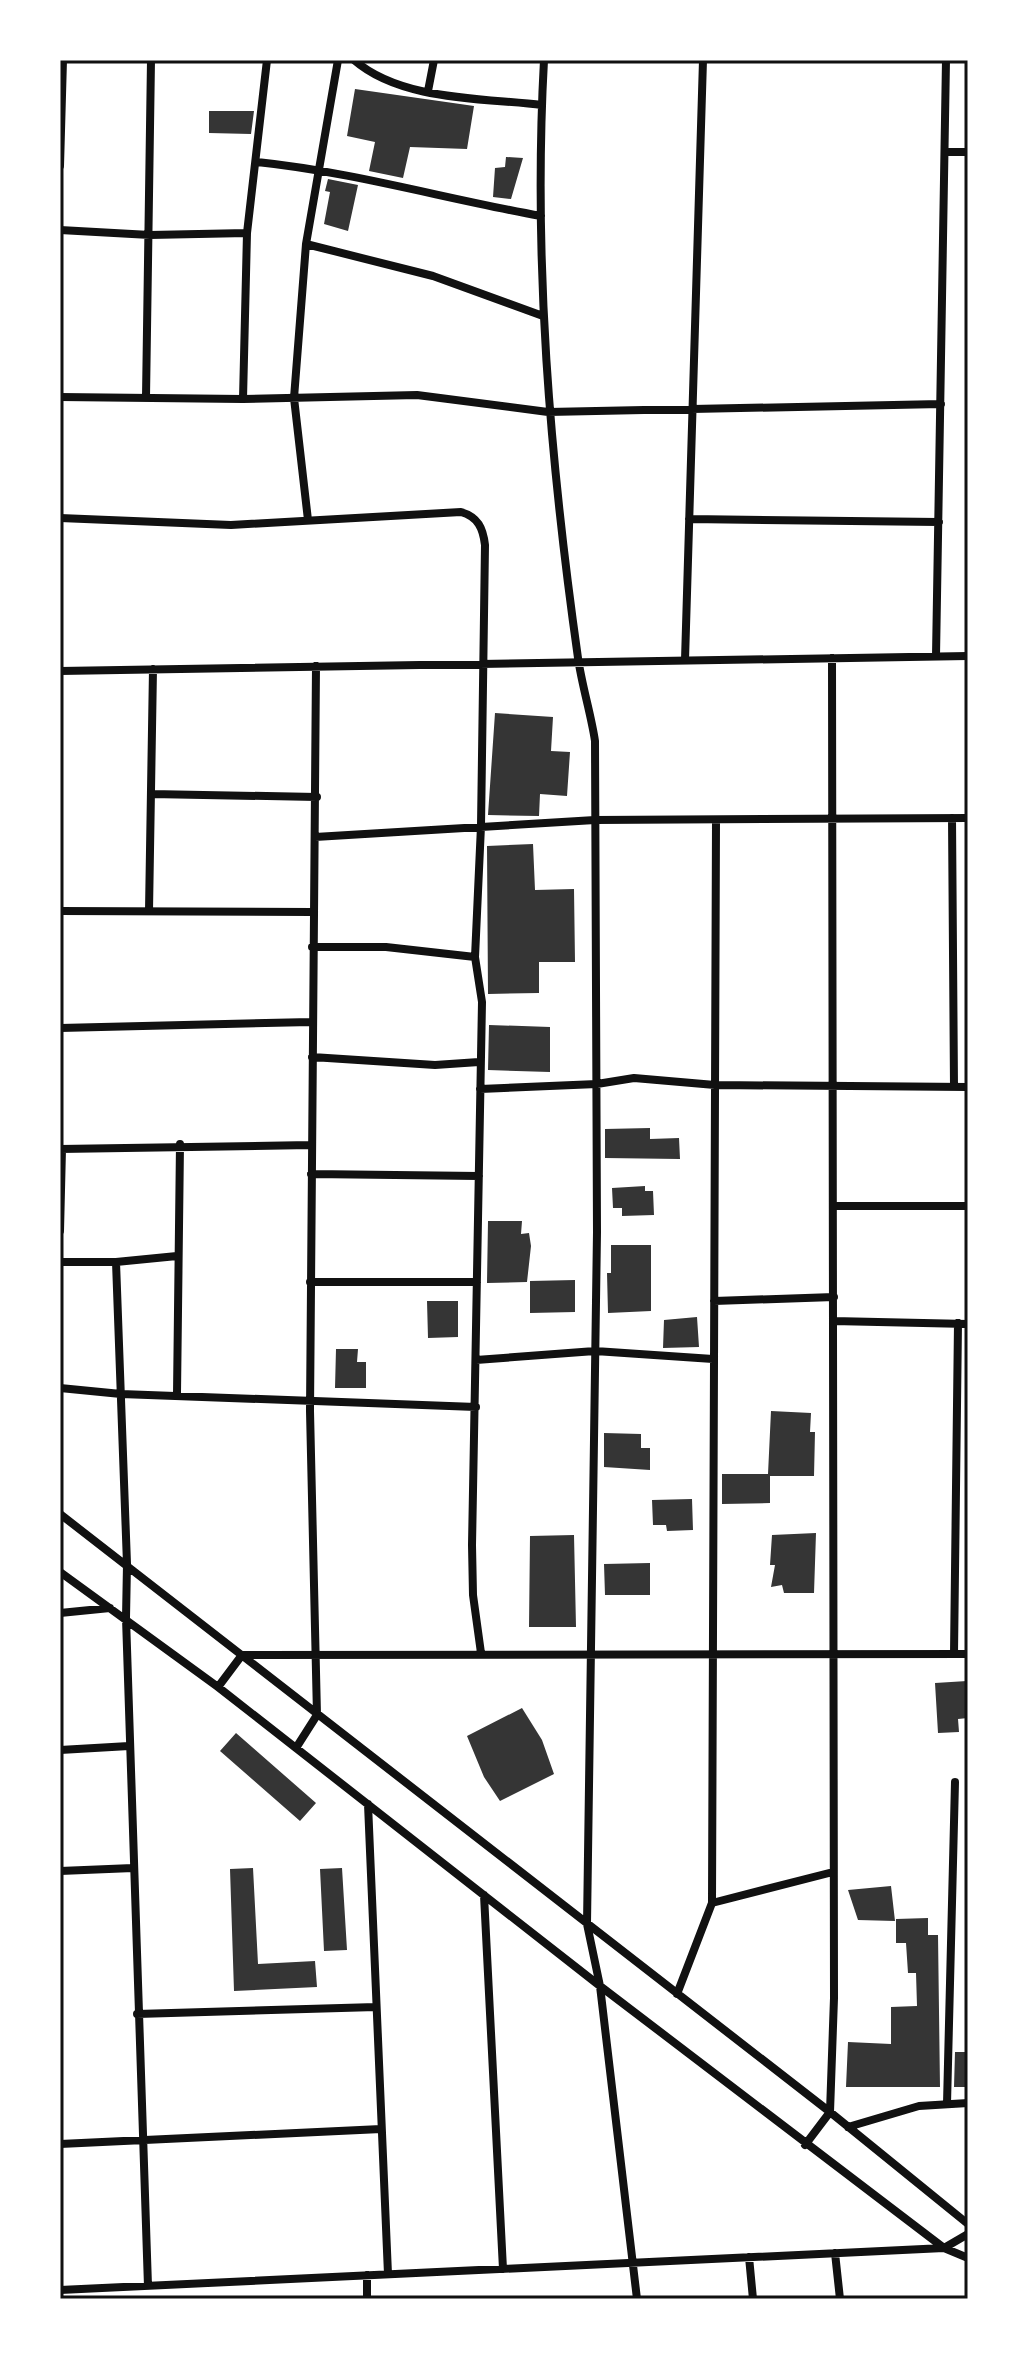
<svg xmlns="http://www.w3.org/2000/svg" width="1028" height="2359" font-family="Signika,sans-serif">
<rect width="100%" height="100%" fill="#fff"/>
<path fill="#353535" d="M355,89L474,106L467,149L410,147L403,178L369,171L375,142L347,136Z
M209,111H254L251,134L209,133Z
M506,157L523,158L511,199L493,197L495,168L505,167Z
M328,179L358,185L348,231L324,224L330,192L325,191Z
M495,713L553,717L551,751L570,752L567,796L540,794L539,816L488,815Z
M533,844L535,890L574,889L575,962H539V993L488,994L487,846Z
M489,1025L550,1027V1072L488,1070Z
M650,1128V1139L679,1138L680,1159L605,1158V1129Z
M645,1186V1191H653L654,1215L622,1216V1208H613L612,1188Z
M488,1221H522L521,1234L529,1233L531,1246L527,1282L487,1283Z
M611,1245H651V1311L608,1313L607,1273H611Z
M575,1280V1312L530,1313V1281Z
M427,1301H458V1337L428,1338Z
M697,1317L699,1347L663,1348L664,1320Z
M336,1349H358L357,1362H366V1388H335Z
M771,1411L811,1413L810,1432H815L814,1476H770V1503L722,1504V1474H768Z
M604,1433L641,1434V1448H650V1470L604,1467Z
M692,1499L693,1530L667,1531L666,1525H653L652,1500Z
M816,1533L814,1593H784L782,1585L771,1587L775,1565H770L772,1535Z
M574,1535L576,1627H529L530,1536Z
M650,1563V1595H605L604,1564Z
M967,1681L968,1718L958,1719L959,1732L938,1733L935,1683Z
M522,1708L542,1740L554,1774L500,1801L484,1777L467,1736Z
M236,1733L316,1803L300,1821L220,1751Z
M253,1868L258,1964L315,1961L317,1987L234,1991L230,1869Z
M342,1868L347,1950L324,1951L320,1869Z
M891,1886L895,1921L858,1920L848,1890Z
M928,1918V1935H938L940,2087H846L848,2042L891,2044V2007L917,2006L916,1973H908L906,1943H896V1919Z
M955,2052H968V2087H954Z"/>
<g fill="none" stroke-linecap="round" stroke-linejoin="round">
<path stroke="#111" stroke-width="8" d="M354,60C401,101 483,98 542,105
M544,60C533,260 550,460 578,658C582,686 591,714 595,741L597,1232L587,1924L600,1986L637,2299
M428,91L434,60
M945,152H968
M257,162C353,172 446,199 541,216
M60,166L63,60
M60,230L150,235L247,233
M306,244L433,276L543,316
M60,397L243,399L417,395L548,412L941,404
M146,397L151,60
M243,399L247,233L267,60
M60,518L231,525L461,512C478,517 483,528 485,545L481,826L475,957L482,1002L472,1545L473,1595L481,1653
M689,519L939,522
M308,520L294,398L306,244L338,60
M936,656L946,60
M685,660L703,60
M60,671L968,656
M151,794L317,797
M952,818L954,1087
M315,837L595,820L968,818
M60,911L312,912
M149,911L153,669
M312,947H386L475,957
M60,1028L311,1022
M312,1057L435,1065L479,1062
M480,1089L597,1084L634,1078L715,1085L968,1087
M60,1149L311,1145
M311,1174L479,1176
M834,1206H968
M60,1231L62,1149
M60,1262H116L177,1256
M116,1262L127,1564L126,1618L148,2286
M310,1282H477
M714,1301L834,1297
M833,1321L968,1324
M476,1360L595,1351L713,1359
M60,1388L121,1394L476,1407
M177,1394L180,1144
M60,1514L830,2112L968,2224
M60,1572L218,1687L600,1986L944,2248L968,2258
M60,1613L110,1608
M954,1654L958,1323
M218,1687L242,1655L968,1654
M296,1748L317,1715L310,1411L316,666
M60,1750L129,1746
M368,1804L388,2274
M60,1871L133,1868
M484,1895L503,2269
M712,1903L833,1872
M677,1994L712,1903L716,821
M137,2014L376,2007
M947,2104L955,1782
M848,2127L919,2106L968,2103
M60,2144L381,2129
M805,2145L830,2112L834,1998L832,658
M835,2253L840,2299
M749,2257L753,2299
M60,2290L944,2248L968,2234
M367,2299V2275"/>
</g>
<rect width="1028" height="2359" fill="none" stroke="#ffffff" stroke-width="124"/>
<rect x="62" y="62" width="904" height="2235" fill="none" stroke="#111" stroke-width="3"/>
</svg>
